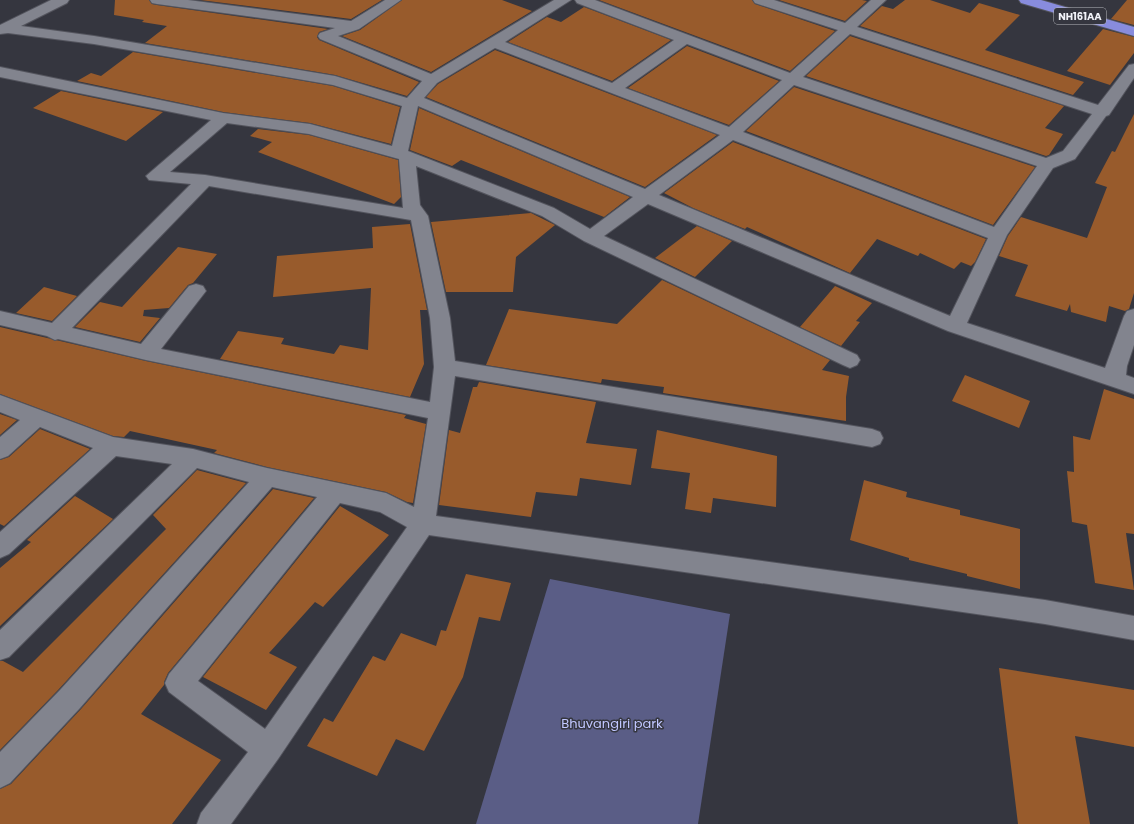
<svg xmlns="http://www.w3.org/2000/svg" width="1134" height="824" font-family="Poppins,sans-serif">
<rect width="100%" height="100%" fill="#35363f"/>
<path fill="#5a5d86" d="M550,579L730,614L698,824H476Z"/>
<path fill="#985b2c" d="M115,0H149L152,4L157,5L328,29L319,32L317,37L319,40L419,82L407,96L335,75L145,43L167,26L142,22L144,20L114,15Z
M200,0H382L351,19Z
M402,0H502L532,11L431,72L342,36L360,30Z
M599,0H752L755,4L835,31L790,71Z
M779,0H862L867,1L845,21Z
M905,0H930L970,13L979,3L1020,15L985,50L1084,82L1073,95L860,26L882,6L893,9Z
M1127,0H1134V25L1111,19Z
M584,7L671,40L612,81L508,42L547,17L561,22Z
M1103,29L1134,37V53L1110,85L1067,71Z
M850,36L1064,106L1045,128L1063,134L1049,155L1046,156L806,76Z
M687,46L779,81L729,125L628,88Z
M495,50L717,135L645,187L426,97L438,84Z
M133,52L333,86L400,107L391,144L310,123L223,112L77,81L91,73L101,76Z
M794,87L1035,167L993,225L746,131Z
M61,91L163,112L126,141L33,108Z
M419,108L630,197L604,217L461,160L452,166L410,150Z
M1134,114V293L1129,309L1125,311L1109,306L1106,322L1071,312L1070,304L1067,311L1015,296L1028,265L999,256L1008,236L1021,217L1087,238L1107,187L1095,183L1112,151L1115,152Z
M258,129L309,135L398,160L401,197L394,204L258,152L272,142L250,136Z
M733,142L986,239L975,262L971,266L961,262L954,269L920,253L918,256L877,239L850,273L747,227L745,229L693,208L664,193Z
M531,213L555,225L516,257L513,292H446L431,222Z
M410,224L427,310H420L424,364L410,397L220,359L238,331L284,338L281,344L334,354L340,345L368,350L371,288L273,297L277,256L373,248L372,227Z
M697,226L732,241L695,277L655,258Z
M178,247L217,254L193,283L188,285L169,308L144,310L143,316L160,318L140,342L75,327L100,302L122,307Z
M662,280L830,360L822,370L849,376L846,397V421L663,393L664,387L602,379L601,383L486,365L509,309L617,324Z
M835,286L872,303L856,321L860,322L841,346L800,327Z
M44,287L77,296L52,321L16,313Z
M0,327L146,361L406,415L404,418L426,424L413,503L407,502L386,492L267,467L214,453L217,450L130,431L124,437L113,436L0,394Z
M965,375L1030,401L1019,428L952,401Z
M479,382L596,402L586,443L637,449L631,485L580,478L577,496L536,492L531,517L439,505L449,430L460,433L473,387H477Z
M1104,389L1134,399V534L1126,533L1134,590L1095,583L1087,525L1072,522L1067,471L1074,472L1073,436L1090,440Z
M0,414L17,420L0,435Z
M40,429L90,449L4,526L0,524V460L9,457Z
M657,430L777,456L776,507L713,498L711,513L685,509L690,473L651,468Z
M197,470L246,483L59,689L0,750V661H3L23,672L166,529L153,515Z
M864,480L907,492L906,497L960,510V515L1020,529V589L967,576V574L909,560V558L850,540Z
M273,489L314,498L168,673L164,682V685L141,714L221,760L172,824H0V789L11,784L81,709Z
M75,496L113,519L0,626V568L31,542L27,540Z
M340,506L389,535L323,607L315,602L269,653L297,667L266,710L203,677Z
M466,574L511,583L500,621L479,617L463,677L424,751L396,739L377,776L307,746L324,718L333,722L373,656L385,661L401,633L436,646L441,630L446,631Z
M999,668L1134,690V747L1075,736L1090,824H1018Z"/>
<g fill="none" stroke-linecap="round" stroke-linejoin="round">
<defs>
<path id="minor" d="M51,0H69L67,3L21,26L94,36L335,76L407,98L422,81L320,39L318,36L320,33L335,28L157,4L152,3L150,0H188L351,21L385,0H401L359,29L338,36L431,74L554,0H571L505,42L612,83L674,40L577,3L575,0H595L790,73L838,30L755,3L753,0H774L845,23L871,0H886L857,27L1098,105L1129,65L1134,64V78L1109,115L1106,116L1075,159L1053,168L1007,235L967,323L1105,368L1124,316L1127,311L1134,309V345L1127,366L1126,375L1134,378V394L948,331L648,204L604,236L857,355L860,360L857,365L850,368L843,365L584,241L542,216L416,166L420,205L428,216L450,318L455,361L872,429L880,432L883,438L880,444L872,447L455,376L436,516L1045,600L1134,616V640L1045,624L429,535L278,759L231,824H197L201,813L248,752L169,692L165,683L169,674L317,497L272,487L80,708L10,783L0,788V752L60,690L249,482L197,468L9,657L0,660V630L172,464L116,456L9,554L0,558V532L93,448L40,427L8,456L0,459V437L20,420L0,412V395L113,437L193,449L267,468L386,493L414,507L428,418L146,360L58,339L55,340L47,336L0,325V311L52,323L191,184L149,180L146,176L211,120L0,77V67L223,113L310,124L392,146L402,106L333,85L94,44L8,33L0,34V25ZM850,34L1092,114L1063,151L1046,158L803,77ZM687,44L782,80L729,127L625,88ZM495,48L720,135L645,189L424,98L437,83ZM794,85L1037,166L994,227L743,132ZM418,106L633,197L590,229L554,208L408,151ZM227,123L309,134L399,159L403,208L205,175L170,172ZM733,140L988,238L950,316L659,195ZM209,186L411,220L430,318L434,367L430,402L161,349L206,291L203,286L196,284L189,286L141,344L72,328ZM340,503L380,512L407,527L265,729L198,681Z"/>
<path id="highway" d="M1019,0H1041L1134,27V36L1021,3Z"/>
</defs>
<use href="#minor" stroke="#53545d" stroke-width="2"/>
<use href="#highway" stroke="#53545d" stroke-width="2"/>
<use href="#minor" fill="#82848e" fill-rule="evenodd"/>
<use href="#highway" fill="#888cdd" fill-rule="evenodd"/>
</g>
<g text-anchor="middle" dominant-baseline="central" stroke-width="3" stroke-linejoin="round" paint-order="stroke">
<rect fill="#35363f" stroke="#b9bac0" stroke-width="1" x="1054" y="8" width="52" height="16" rx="3"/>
<g font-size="10" font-weight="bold" fill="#f1f2f8">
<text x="1080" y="16">NH161AA</text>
</g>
<g font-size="13" fill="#c1c7ff" stroke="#35363f">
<text x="612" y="723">Bhuvangiri park</text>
</g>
</g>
</svg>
